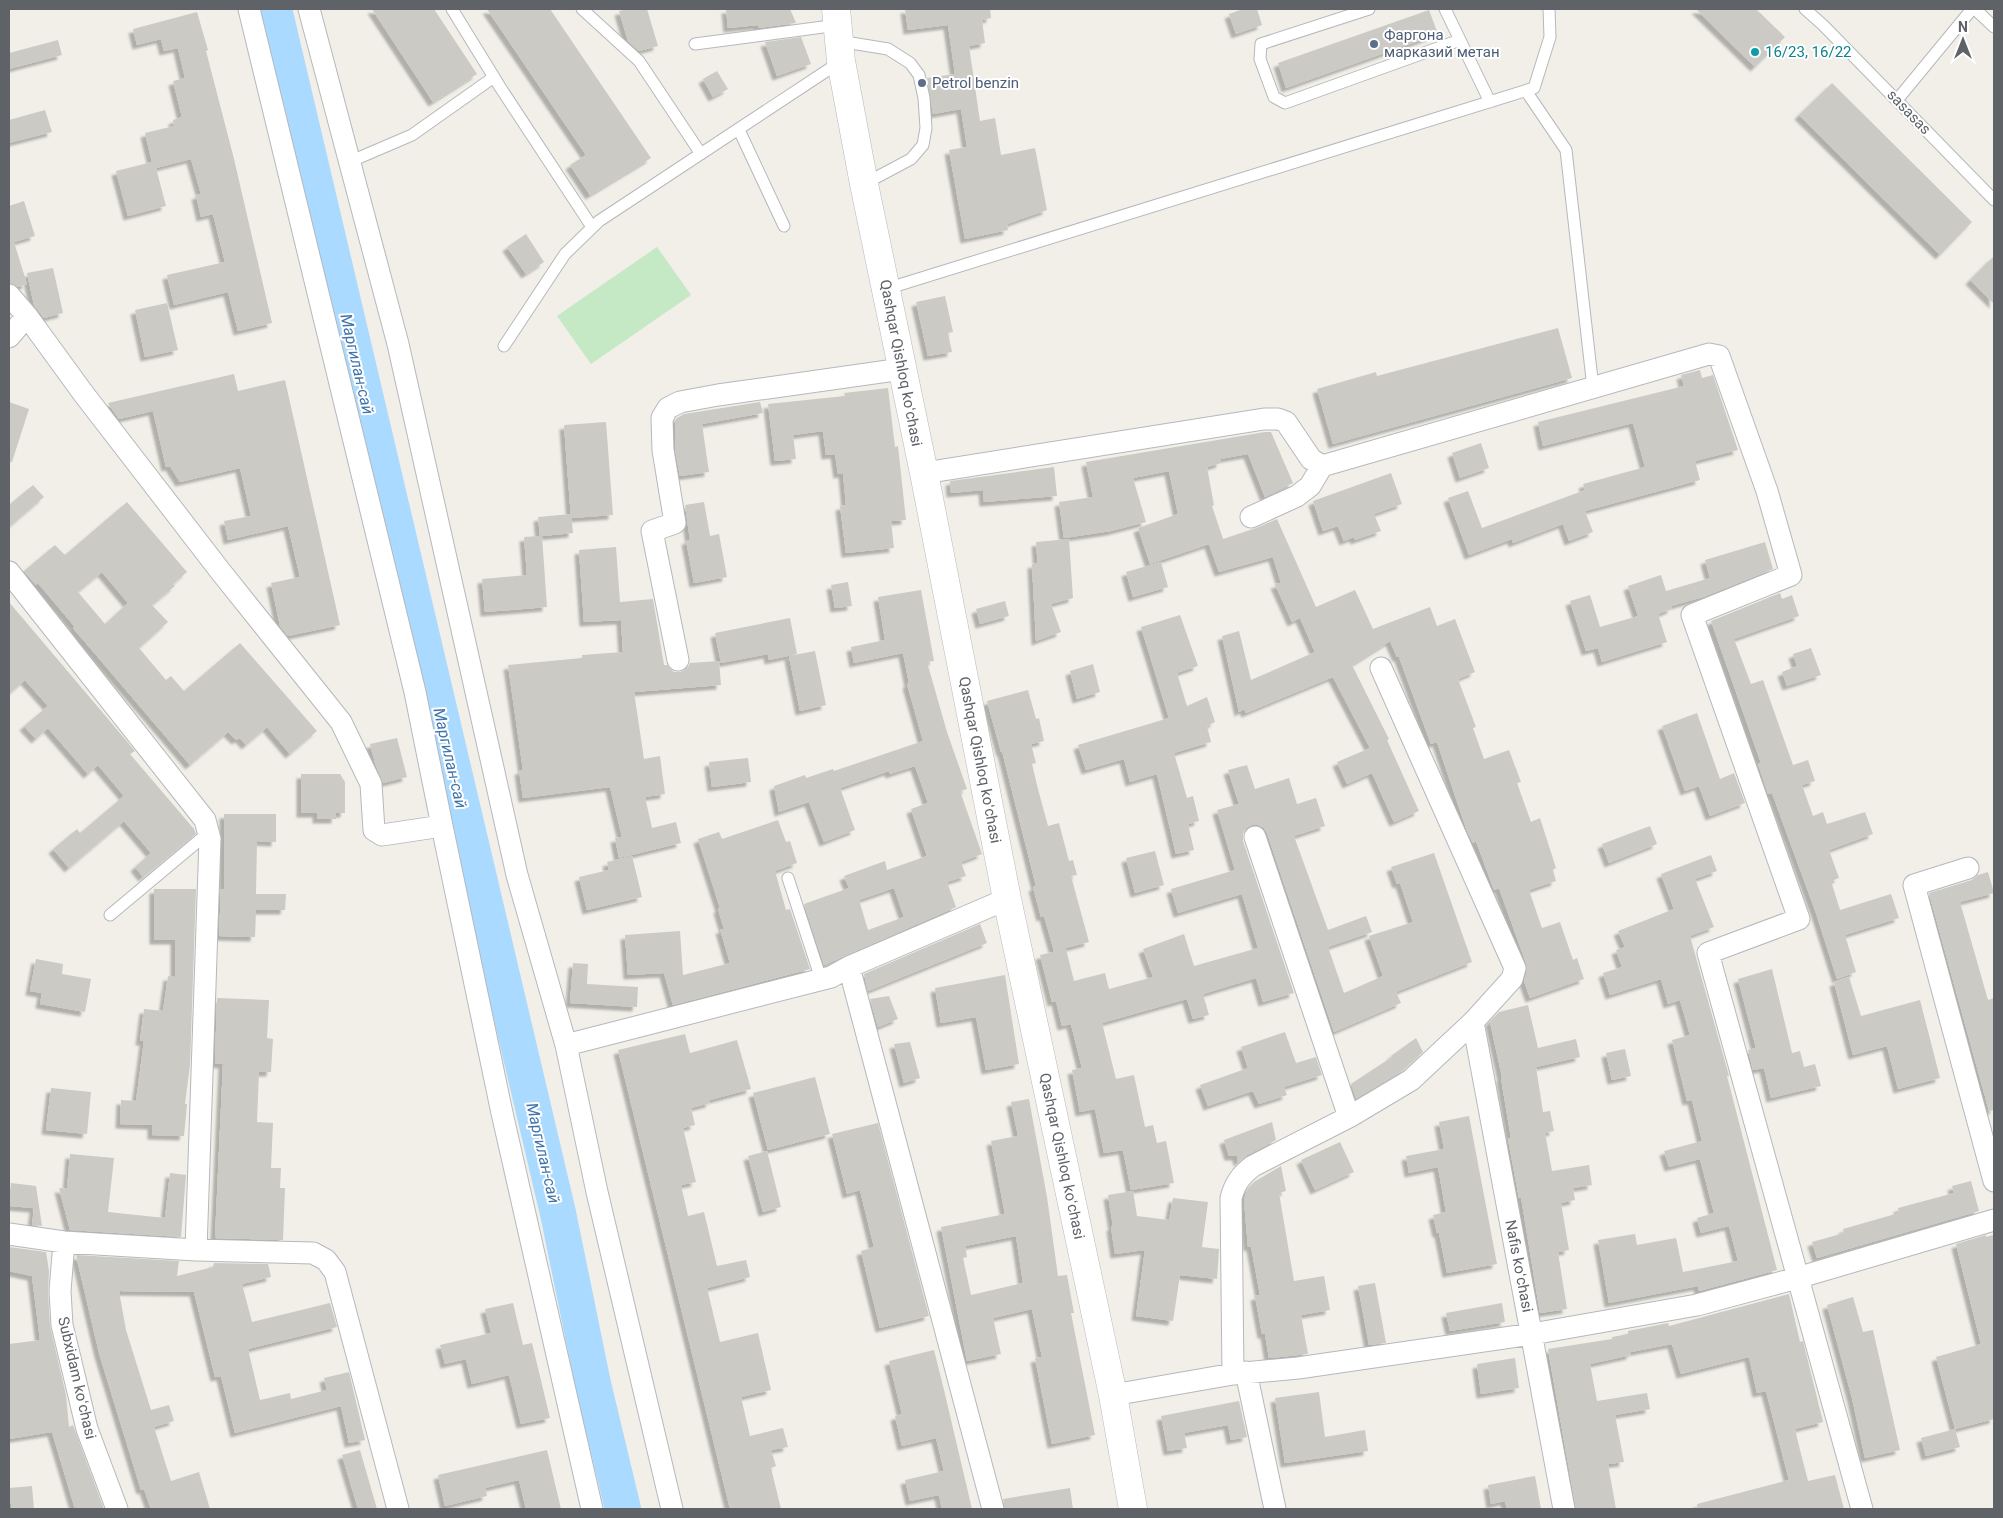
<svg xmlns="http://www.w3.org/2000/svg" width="2003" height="1518" font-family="Roboto,sans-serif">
<defs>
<filter id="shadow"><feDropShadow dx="-4.5" dy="4.5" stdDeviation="1" flood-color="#0004"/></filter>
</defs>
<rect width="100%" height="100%" fill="#f1efe8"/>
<path fill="#c5e8c5" d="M657,247L691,295L591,364L557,316Z"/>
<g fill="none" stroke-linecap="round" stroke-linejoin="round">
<path stroke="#aadaff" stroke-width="36" d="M274,9L558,1213L593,1384L623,1509"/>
</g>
<path fill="#cccac5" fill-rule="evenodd" filter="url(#shadow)" d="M372,9H434L477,74L433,102Z
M487,9H550L651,158L590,195L570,165L586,155Z
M628,9H647L658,46L639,51L628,41L619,11Z
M726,9H790L796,23L759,28L758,25L728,28Z
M905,9H990L991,18L982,20L985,43L969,46L980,121L995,118L1001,155L1035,148L1047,210L1007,224L1008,230L965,239L949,150L967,147L961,109L933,114L927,78L955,74L948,25L908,30Z
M1243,9H1257L1262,25L1236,34L1229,14Z
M1696,9H1756L1785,37L1755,67Z
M1429,10L1438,34L1286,88L1278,63Z
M197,12L208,50L206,51L234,159L272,323L238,331L228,292L174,305L167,275L225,262L213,214L201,217L196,195L201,194L191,159L156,168L166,206L128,216L116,171L152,162L145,133L174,126L173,120L182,117L173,81L185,78L178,48L164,51L161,39L137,45L133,29Z
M801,37L811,64L777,76L765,42Z
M58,40L62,55L9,69V53Z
M717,71L728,89L713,97L703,79Z
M1832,83L1972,222L1940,255L1799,115Z
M45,110L52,132L9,143V120Z
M24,201L35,236L14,242L27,284L18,287L9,283V206Z
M526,234L544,262L526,274L507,247Z
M1994,256V304L1970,280Z
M53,268L63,313L44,318L34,305L27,273Z
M945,296L953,332L948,333L952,352L928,356L916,302Z
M167,303L178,350L145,357L135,310Z
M1558,328L1572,378L1333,444L1317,389L1376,372L1377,376Z
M1700,370L1702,378L1713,375L1738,450L1695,461L1700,480L1585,511L1593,532L1569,541L1563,524L1513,543L1512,539L1469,555L1448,498L1468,491L1482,528L1585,490L1583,484L1645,467L1633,423L1543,446L1538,422L1684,386L1681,375Z
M234,374L238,391L285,380L340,625L288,636L280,626L271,583L300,577L288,526L228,540L224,521L251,516L240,468L180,482L170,466L166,467L153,411L119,419L108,403Z
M888,388L895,447L898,446L906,520L891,521L894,548L846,553L840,506L846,505L843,473L838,474L835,454L826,455L823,431L793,435L796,459L775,461L768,404L845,396L844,393Z
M9,402L29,409L12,462H9Z
M760,402L763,413L702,424L709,472L680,476L675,449V421L677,418L684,414Z
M606,422L613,515L571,518L564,425Z
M1265,432H1271L1293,483L1265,497L1248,454L1220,459L1221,463L1207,467L1214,505L1212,506L1223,539L1256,528L1277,519L1316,607L1355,590L1373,629L1430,607L1437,626L1455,619L1475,672L1458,679L1476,727L1473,728L1484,759L1509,750L1521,782L1517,783L1531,822L1540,818L1556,868L1553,870L1556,881L1529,890L1542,928L1560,922L1573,960L1577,958L1584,979L1530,998L1524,981L1527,971L1526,963L1499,888L1494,890L1476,841L1473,843L1467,831L1437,742L1431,744L1399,657H1397L1390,641L1352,665L1389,739L1387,740L1419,811L1394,822L1372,773L1347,784L1337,762L1370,748L1333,677L1246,713L1244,709L1239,712L1222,636L1239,631L1251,680L1315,652L1300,618L1292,622L1275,584L1281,583L1273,557L1219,572L1209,544L1150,564L1138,528L1178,514L1169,471L1133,478L1146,522L1111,531L1064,538L1059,502L1093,497L1086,462Z
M1481,443L1489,468L1460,478L1452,453Z
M1054,467L1057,496L984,502L983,490L951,493L950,481Z
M1391,473L1402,504L1374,514L1381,531L1355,540L1354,537L1344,541L1338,526L1323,531L1313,501Z
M33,485L44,497L9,527V505Z
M127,502L187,572L173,584L175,586L152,605L168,622L139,648L166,680L171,676L184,691L240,643L317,731L290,754L267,727L246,745L240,738L236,740L228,732L190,765L73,628L75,627L38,583L36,585L24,571L55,545L65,555ZM102,572L128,603L105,624L78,592Z
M704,502L710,536L719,534L727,577L694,583L686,540H690L685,505Z
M571,514L573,533L542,536L547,607L485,612L482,579L527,575L524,537L540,536L538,517Z
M1069,539L1073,598L1051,604L1061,632L1036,641L1032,564L1036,563L1038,567L1036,542Z
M1765,542L1773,569L1703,597L1671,606L1672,609L1658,614L1667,642L1602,662L1598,648L1586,651L1570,601L1590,595L1600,627L1638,616L1628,586L1661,575L1666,591L1710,578L1705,560Z
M616,547L620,602L653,599L664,665H667L674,672H680L687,669L690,663L719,661L721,685L634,692L644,759L660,756L665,794L645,797L652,828L676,822L681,843L619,858L615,838L622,837L610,787L523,798L519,770H523L508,665L582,658V655L623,652L621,620L584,622L579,550Z
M1161,562L1168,587L1133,597L1126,572Z
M848,582L852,606L835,608L831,585Z
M921,590L934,661L927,662L947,732L967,789L960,791L982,854L961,862L966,876L947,882L956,907L824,965L804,904L849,888L844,876L885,861L887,870L927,856L911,809L928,803L915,766L890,774L889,771L840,788L855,830L824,842L809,802L779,812L774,786L805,775L806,778L833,769L834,771L923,741L907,684L909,683L903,653L854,663L851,647L885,640L878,597ZM894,888L904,917L868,930L859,900Z
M1780,593L1782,599L1792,595L1799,616L1734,639L1751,684L1763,680L1793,765L1808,760L1815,781L1802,785L1813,816L1823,812L1827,824L1865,812L1873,834L1829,850L1839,878L1831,881L1840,910L1891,894L1899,918L1845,935L1856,972L1837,979L1816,913L1772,793L1768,794L1758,764L1761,763L1711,621Z
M1005,601L1009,616L980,624L976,609Z
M9,602L125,739L135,751L130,754L194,829L196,834L143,877L135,867L151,853L124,821L69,868L53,849L77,829L80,833L124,796L98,765L88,774L48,728L36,739L24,726L48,706L25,680L9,694Z
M1180,615L1198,666L1177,673L1187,706L1207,697L1215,722L1207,726L1211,742L1174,753L1187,798L1193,796L1199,821L1188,824L1194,850L1176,854L1157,774L1130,782L1124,759L1086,770L1078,745L1169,718L1141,627Z
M790,618L797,654L769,660L768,654L721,663L715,633Z
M1811,648L1821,675L1787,686L1782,672L1797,666L1793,654Z
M815,651L826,705L800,711L789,656Z
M1093,664L1100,692L1077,699L1070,671Z
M1028,690L1036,719L1039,718L1044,741L1031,744L1036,763L1032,764L1038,789L1048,826L1059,823L1069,861L1073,860L1077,875L1071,876L1089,942L1054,951L1044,916L1041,917L1033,887L1036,886L1002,751L1001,752L987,701Z
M1697,713L1720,779L1734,773L1745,803L1710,816L1699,786L1685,791L1662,726Z
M397,738L407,777L383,783L375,763L370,744Z
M748,758L751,782L712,787L709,762Z
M1247,765L1255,789L1289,778L1297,804L1316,798L1325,826L1294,836L1328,930L1366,916L1372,932L1328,947L1344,993L1383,976L1369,936L1413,922L1400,883L1397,884L1391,867L1434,853L1472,962L1396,992L1401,1003L1334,1032L1267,833L1264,828L1258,825H1252L1246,828L1243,834V841L1294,993L1263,1002L1256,978L1203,994L1209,1015L1193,1019L1187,999L1102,1023L1116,1079L1134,1075L1145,1127L1153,1125L1157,1143L1166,1141L1174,1183L1131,1190L1123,1150L1104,1153L1095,1109L1080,1112L1072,1070L1082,1068L1071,1024L1062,1026L1056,1001L1052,1002L1040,955L1066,949L1074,981L1105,973L1109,989L1153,977L1143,949L1184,934L1194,966L1258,948L1242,894L1178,913L1171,889L1235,870L1217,810L1239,804L1228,770Z
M301,774H340L345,782V813H336V819H317V813H301Z
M224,814H276V842L257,841L256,894H286L285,910H256L255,937L219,936L221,889H224Z
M778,820L786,842L790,841L797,863L775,871L786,910L790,909L810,969L673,1005L664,973L628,975L625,935L680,931L683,975L730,963L720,929H724L718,909L720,908L698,839L719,832L722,839Z
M1650,826L1657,844L1609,863L1602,844Z
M1155,851L1164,885L1135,893L1126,858Z
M1711,855L1717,871L1695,879L1714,927L1690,936L1729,1076H1727L1777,1270L1699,1291L1698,1286L1609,1303L1598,1240L1635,1234L1637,1245L1676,1238L1683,1272L1738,1261L1729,1226L1701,1233L1697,1218L1714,1213L1700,1159L1669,1167L1664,1151L1702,1141L1692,1100L1687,1101L1672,1040L1690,1035L1680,1000L1668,1004L1661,979L1610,995L1603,973L1622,967L1616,950L1625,947L1618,931L1674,909L1661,874Z
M632,856L642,897L587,910L579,877L609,870L607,862Z
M1988,872L1994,893L1960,902L1988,1000L1994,998V1110L1989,1111L1929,893L1972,880L1978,875Z
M154,889H196L190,1065L185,1104H187L184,1136L152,1135V1125L120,1124L121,1100L136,1101L144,1041H140L144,1009L163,1011L168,976L175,977V940H154Z
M980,924L987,943L868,991L864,974Z
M36,959L63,964L62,974L91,979L85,1012L40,1004L42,993L30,991Z
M573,963L588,964L587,984L638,987L637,1007L570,1003Z
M1772,969L1792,1053L1800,1051L1804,1067L1815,1064L1821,1086L1771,1098L1764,1068L1753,1070L1748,1050L1756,1048L1738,979Z
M1005,975L1019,1064L986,1070L976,1017L941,1023L935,988Z
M1849,977L1861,1016L1920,1000L1940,1078L1898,1089L1887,1046L1853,1055L1834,982Z
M889,996L898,1019L878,1027L870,999Z
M217,998L269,1000L267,1038L273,1039L271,1072H259L257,1122L273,1123L271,1168H281L280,1188H285L283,1240L215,1238L223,1064L215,1063Z
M1528,1005L1538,1048L1576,1039L1580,1057L1536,1067L1543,1112L1550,1111L1554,1131L1545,1133L1552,1171L1589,1165L1592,1185L1573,1188L1575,1200L1561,1203L1569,1250L1558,1252L1567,1309L1540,1313L1521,1197L1519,1198L1508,1139L1511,1138L1501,1078L1502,1077L1490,1022L1499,1012Z
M1285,1032L1296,1063L1316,1057L1322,1075L1284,1087L1287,1095L1259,1104L1253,1091L1208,1106L1200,1085L1248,1068L1241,1047Z
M685,1034L690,1053L737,1040L751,1089L710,1100V1103L691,1108L695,1125L683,1128L696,1182L681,1185L688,1216L704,1212L717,1266L746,1260L750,1277L707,1288L720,1342L758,1333L771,1390L741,1397L750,1436L783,1428L788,1447L771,1450L776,1466L771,1468L781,1509H730L618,1050Z
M1416,1038L1423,1052L1403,1070L1356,1098L1351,1084L1392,1057L1391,1056Z
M910,1042L920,1078L904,1083L894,1044Z
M1625,1049L1631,1076L1612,1080L1606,1053Z
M815,1077L830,1134L768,1150L753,1093Z
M51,1088L91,1092L87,1134L46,1130Z
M1029,1099L1047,1197L1058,1276L1067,1275L1074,1313H1071L1095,1435L1052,1444L1035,1358L1042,1357L1032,1309L993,1318L1001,1354L967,1361L941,1227L1005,1214L991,1141L1018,1136L1011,1102ZM1016,1236L1023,1283L971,1295L963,1258L967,1257L965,1246Z
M1469,1116L1497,1264L1447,1273L1439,1233H1437L1433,1215L1446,1212L1438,1167L1409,1173L1406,1156L1444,1149L1439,1122Z
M1272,1122L1276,1140L1247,1155L1238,1162L1237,1156H1229L1224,1140Z
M878,1123L929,1316L880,1328L861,1251L874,1247L860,1190L847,1194L832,1134Z
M1340,1142L1354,1172L1315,1190L1301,1160Z
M767,1151L781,1207L763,1212L748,1156Z
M70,1154L114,1158L108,1212L165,1218L170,1173L186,1175L181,1237L70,1230L59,1188L67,1189Z
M1281,1166L1286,1191L1279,1193L1294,1281L1324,1276L1330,1310L1301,1315L1308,1354L1269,1358L1265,1334H1262L1255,1296L1260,1295L1251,1246L1248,1247L1244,1200L1247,1190L1254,1182Z
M1971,1181L1979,1211L1817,1258L1812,1242L1844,1233L1843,1229L1899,1213L1898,1208L1954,1193L1952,1186Z
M11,1183L36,1186L42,1226L32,1225L34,1208L9,1206Z
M1133,1191L1137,1216L1169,1220L1173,1198L1208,1202L1202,1247L1219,1249L1217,1279L1180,1275L1173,1321L1136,1316L1145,1250L1115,1254L1111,1227L1113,1226L1108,1195Z
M1986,1235V1237L1994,1235V1419L1955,1429L1936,1357L1981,1344L1956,1244Z
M9,1247L46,1252L49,1271L48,1292L50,1326L66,1395L69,1427L73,1425L104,1509H75L52,1432L9,1439V1344L40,1340L32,1276L9,1271Z
M76,1255L179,1261L177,1276L213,1267L214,1263L268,1264L271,1277L242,1284L252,1322L330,1303L337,1327L248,1349L260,1400L290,1393L291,1399L327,1390L324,1378L349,1372L365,1440L349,1443L341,1406L235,1433L221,1376L215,1377L194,1292L119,1291L126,1330L151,1410L169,1405L174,1421L154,1427L171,1481L199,1472L210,1509H151L144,1489L141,1490L99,1353Z
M1375,1283L1386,1343L1369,1345L1358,1286Z
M1789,1294L1800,1342L1803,1341L1823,1422L1795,1429L1800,1450L1808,1481L1835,1475L1844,1509H1698L1697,1504L1789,1480L1766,1391L1757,1393L1749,1357L1681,1374L1672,1344L1631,1352V1355L1590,1364L1597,1401L1647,1393L1650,1409L1615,1415L1624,1462L1608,1464L1616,1509H1576L1548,1349L1612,1339V1337L1628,1334V1331L1668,1323L1669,1326Z
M1853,1297L1863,1332L1873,1330L1900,1450L1865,1458L1852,1398L1827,1305Z
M513,1303L523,1345L532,1343L550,1418L521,1424L509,1375L472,1384L466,1359L445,1364L440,1345L491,1333L485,1309Z
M1502,1303L1505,1322L1450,1331L1446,1313Z
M934,1350L944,1390L972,1509H942L939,1495L910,1501L905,1480L944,1471L936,1438L902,1446L895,1416L902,1414L889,1361Z
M1515,1358L1519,1388L1481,1394L1477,1364Z
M1319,1392L1325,1437L1365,1430L1368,1451L1285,1463L1275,1398Z
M1239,1401L1247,1437L1231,1440L1228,1425L1184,1433L1187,1448L1168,1451L1161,1416Z
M1955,1429L1960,1447L1926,1456L1921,1438Z
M360,1450L377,1509H358L342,1455Z
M547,1450L561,1509H526L519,1480L485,1488L487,1496L445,1506L438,1475Z
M1535,1476L1541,1509H1507L1505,1501L1491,1504L1488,1485Z
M32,1486L34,1509H12L11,1504H9V1488Z
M1070,1488L1073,1509H1005L1003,1499Z"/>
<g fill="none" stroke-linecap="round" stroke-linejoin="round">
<defs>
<path id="lane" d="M452,9L500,87L592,227
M582,9L639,61L701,154
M1369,9L1261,44L1260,59L1274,97L1285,103L1460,40
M1445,9L1490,102
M1805,9L1823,25L1994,200
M1975,9L1994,27
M839,41L888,49L910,63L919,75L924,98L926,128L923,145L911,159L864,184
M695,44L838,25
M1526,91L1566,150L1593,388
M1897,100L1972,9
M739,130L784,226
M349,162L412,135L494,77
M886,289L1534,88L1550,37L1549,9
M504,346L565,254L599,221L840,62
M788,878L821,979
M110,915L208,833"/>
<path id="street" d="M309,9L398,344L517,875L566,1045L597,1192L672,1509
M9,295L27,316L83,393L221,572L341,722L371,784L374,830L382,835L442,826L415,692L249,9
M9,337L27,316
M924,473L1264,419H1278L1286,422L1311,459L1322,466
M1251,517L1297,496L1310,486L1322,466L1709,354L1719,356L1767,491L1791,575L1692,615L1799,919L1708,953L1862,1509
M9,572L205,820L210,839L196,1250
M678,660L652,531L675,523L663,450L662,418L668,408L680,402L718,395L902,369
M442,826L502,1113L592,1509
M1255,837L1349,1117
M1968,868L1914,885L1994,1181
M849,967L993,1509
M1473,1022L1564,1509
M566,1045L831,977L849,967L1007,899
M9,1234L64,1242L196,1250L313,1253L326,1260L335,1272L398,1509
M64,1242L60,1291L62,1325L87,1429L117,1509
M1246,1372L1275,1509
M1233,1374L1231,1198C1235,1183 1241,1175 1253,1166L1349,1117L1411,1080L1473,1022L1512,979L1515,968L1381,668
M1113,1395L1233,1374L1298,1368L1532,1334L1697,1305L1797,1278L1994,1220"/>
<path id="secondary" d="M836,9L841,61L864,184L924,473L1007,899L1113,1395L1133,1509"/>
</defs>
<use href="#lane" stroke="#b5b8bc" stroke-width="13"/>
<use href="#street" stroke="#b5b8bc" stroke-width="23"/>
<use href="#secondary" stroke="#b6babf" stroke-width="29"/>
<use href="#lane" stroke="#fff" stroke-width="11"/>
<use href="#street" stroke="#fff" stroke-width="21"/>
<use href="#secondary" stroke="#fff" stroke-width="28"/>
</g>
<g fill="#5c6f8a" stroke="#fff" stroke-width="2">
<circle cx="1374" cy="44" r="5"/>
<circle cx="922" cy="83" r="5"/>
</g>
<circle fill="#0f9aa8" stroke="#fff" stroke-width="2" cx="1755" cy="52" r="5"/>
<g text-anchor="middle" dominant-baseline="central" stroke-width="4" stroke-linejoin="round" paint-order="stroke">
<g font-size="15" fill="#4e5e75" stroke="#fff" text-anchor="start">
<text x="1384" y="35">Фаргона<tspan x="1384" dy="17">марказий метан</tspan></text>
<text x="932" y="83">Petrol benzin</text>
</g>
<g font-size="15" fill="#0d838f" stroke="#fff" text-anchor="start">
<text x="1765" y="52">16/23, 16/22</text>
</g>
<g font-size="15" fill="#5f6368" stroke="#fff">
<text transform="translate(1909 112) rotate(46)">sasasas</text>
<text transform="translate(901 363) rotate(79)">Qashqar Qishloq koʻchasi</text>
<text transform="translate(980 760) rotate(79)">Qashqar Qishloq koʻchasi</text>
<text transform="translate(1062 1156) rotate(78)">Qashqar Qishloq koʻchasi</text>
<text transform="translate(1519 1266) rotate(79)">Nafis koʻchasi</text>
<text transform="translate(77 1378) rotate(77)">Subxidam koʻchasi</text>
</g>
<g font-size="16" font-style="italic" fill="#4174aa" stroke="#fff">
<text transform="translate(357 364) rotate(77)">Маргилан-сай</text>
<text transform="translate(450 758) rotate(77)">Маргилан-сай</text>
<text transform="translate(543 1153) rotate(77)">Маргилан-сай</text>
</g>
</g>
<rect width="2003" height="1518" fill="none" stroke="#5f6368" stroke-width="20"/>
<g transform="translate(1963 40)" stroke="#ffffff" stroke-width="4" paint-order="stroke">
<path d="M0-4L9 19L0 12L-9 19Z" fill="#5f6368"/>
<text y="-8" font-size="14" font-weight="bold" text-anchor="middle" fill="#5f6368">N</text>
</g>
</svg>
